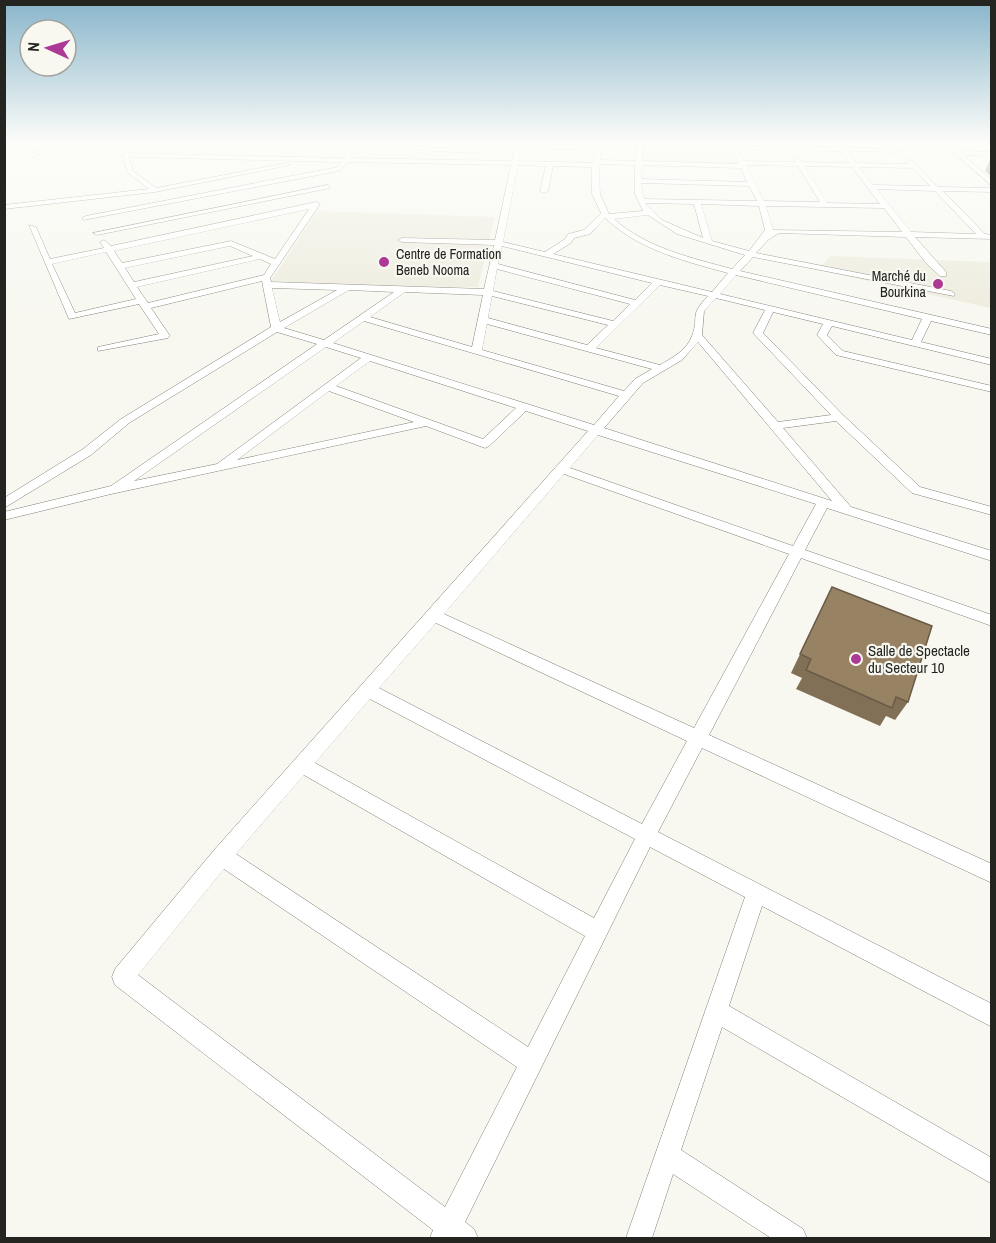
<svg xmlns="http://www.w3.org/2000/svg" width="996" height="1243" font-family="'Archivo Narrow',sans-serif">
<rect width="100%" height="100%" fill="#f8f8f1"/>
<path fill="#eeecde" d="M644,142H727L738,164L643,162Z
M317,211L495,217L478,287L361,286L271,281Z
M830,256L991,262V308L818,270Z"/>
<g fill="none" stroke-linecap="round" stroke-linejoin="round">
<defs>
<path id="minor" d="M12,142H19L4,150V145Z
M51,142H58L36,156H32V154Z
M355,142H361L350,158L512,161L516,142H522V144L596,146L597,142H603L600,160L635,161L638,142H644L642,161L739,164L728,142H734L736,146L837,147L833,142H839L844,147L903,150L900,152L847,151L856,163L909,164L906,160L909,158L938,187L992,188V192L943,191L985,234L992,235V239L915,237L946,272V276H940L926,263L906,237L779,233L768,240L756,253L951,291L955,294L954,296L753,257L740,271L992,329V335L931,321L921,342L992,359V365L832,326L827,335L843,351L992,386V392L836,355L817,335L823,324L773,312L763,333L843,415L920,487L992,507V515L912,493L836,421L783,428L851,507L992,551V561L827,508L805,550L992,615V626L801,558L709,735L992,864V883L702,748L658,832L992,1004V1027L762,906L729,1006L992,1158V1184L722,1027L681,1150L803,1229L807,1238H771L673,1174L652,1238H626L745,897L650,847L465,1222L474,1229L478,1238H430L433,1230L115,985L112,977L115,969L215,849L588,431L526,411L489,446L485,448L426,426L111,494L4,520V512L111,486L317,344L277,332L129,423L91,455L4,508V498L83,449L121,419L271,327L262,281L151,308L170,336L168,338L98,351V347L159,334L139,304L69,319L29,225L36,227L50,259L104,248L100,242L104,240L111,246L316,202L320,204L270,278L271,282L484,289L494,245L402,242L398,240L402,238L495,240L511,165L347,162L339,171L83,220L82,218L86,216L338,167L341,162L129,157L133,171L156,188L287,163L290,165L155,192L4,209V205L149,189L128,173L122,155L125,153L344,158ZM521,148L595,150L593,163L518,161ZM738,150L840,151L849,163L802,162L797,157L794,159L796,162L744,161ZM599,164L635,165V194L643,211L609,214L600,194ZM518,165L546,166L540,191L544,193L548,191L553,166L592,167V194L601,213L584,230L568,234L565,239L545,252L503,242ZM642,165L741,168L747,182L641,179ZM746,165L798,166L820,202L764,201ZM805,166L852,167L880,204L827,203ZM859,167L913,168L930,186L873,185ZM641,183L749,186L757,201L644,199ZM877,189L935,191L976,234L911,232ZM645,203L694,204L703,238L662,220ZM701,204L759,206L765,230L749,251L712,241ZM766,206L884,208L902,232L773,230ZM309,209L275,259L231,241L122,263L114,251ZM648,215L677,234L745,255L732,269C692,258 646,248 614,219ZM605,218C639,250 684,261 728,273L712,292L553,254L571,243L574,238L590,234ZM230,246L253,256L134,282L125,268ZM502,246L652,283L635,300L498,264ZM106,252L136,299L75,313L52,264ZM260,259L271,264L264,275L148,303L137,287ZM497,269L630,304L613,321L493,291ZM736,275L922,319L912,340L720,294ZM660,285L708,296C688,317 700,315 692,336C687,350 672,358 660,365L596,348ZM272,288L337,290L280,322ZM349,290L394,292L324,340L284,328ZM405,292L483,295L472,347L370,317ZM492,296L608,325L587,345L488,318ZM716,298L765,310L753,333L831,415L778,422L702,335L704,311ZM364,321L619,396L594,425L333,343ZM487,324L652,369L635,379L624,391L482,350ZM698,342L832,501L604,428L643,383L682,360ZM326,347L361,358L217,464L134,481ZM370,361L516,408L483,439L336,386ZM329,391L414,422L237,460ZM598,435L816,504L793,546L570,468ZM564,474L789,554L694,728L444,614ZM436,623L687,741L642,824L379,688ZM370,699L635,839L594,918L315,763ZM304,775L585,936L528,1047L236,854ZM224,869L517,1067L445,1207L138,975Z
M942,142H948L959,151L992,152V156L963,155L992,180V186Z
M395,146L475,149L478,151L475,153L393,149Z
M328,185L330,188L97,235L93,233Z"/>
</defs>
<use href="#minor" stroke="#807f79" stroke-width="1"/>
<use href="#minor" fill="#fff" fill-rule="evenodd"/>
</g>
<path fill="#827056" d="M991,157H992V177L985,171Z
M832,587L908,702L895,720L886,716L880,726L796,689L802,678L791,673Z"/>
<path fill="#978264" stroke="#6a5b46" stroke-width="1.5" d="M832,587L932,626L908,702L896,697L892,708L806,670L811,659L800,654Z"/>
<linearGradient id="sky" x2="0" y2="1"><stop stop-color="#88b5ca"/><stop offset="0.45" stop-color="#fcfcf9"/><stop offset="1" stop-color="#fcfcf9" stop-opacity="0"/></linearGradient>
<rect width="996" height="316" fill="url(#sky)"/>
<g fill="#ab3995" stroke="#f8f8f1" stroke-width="2">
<circle cx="384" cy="262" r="6"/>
<circle cx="938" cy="284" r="6"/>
<circle cx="856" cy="659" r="6"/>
</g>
<g text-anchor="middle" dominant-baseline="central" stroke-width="4.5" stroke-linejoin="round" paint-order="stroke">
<g font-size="14" fill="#242421" stroke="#f8f8f1" text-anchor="start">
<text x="396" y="254">Centre de Formation<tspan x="396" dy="16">Beneb Nooma</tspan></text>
<text x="926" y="276" text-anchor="end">Marché du<tspan x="926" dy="16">Bourkina</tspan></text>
</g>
<g font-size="15" fill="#242421" stroke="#f8f8f1" text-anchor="start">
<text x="868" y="650">Salle de Spectacle<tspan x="868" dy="17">du Secteur 10</tspan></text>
</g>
</g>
<rect width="996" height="1243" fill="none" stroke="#242421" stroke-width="12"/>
<g transform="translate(48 48) rotate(274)"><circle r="28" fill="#f8f8f1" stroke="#a3a39e" stroke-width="1.5"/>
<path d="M0-4.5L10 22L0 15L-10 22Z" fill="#ab3995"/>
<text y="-9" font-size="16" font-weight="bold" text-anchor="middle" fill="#242421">N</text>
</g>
</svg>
